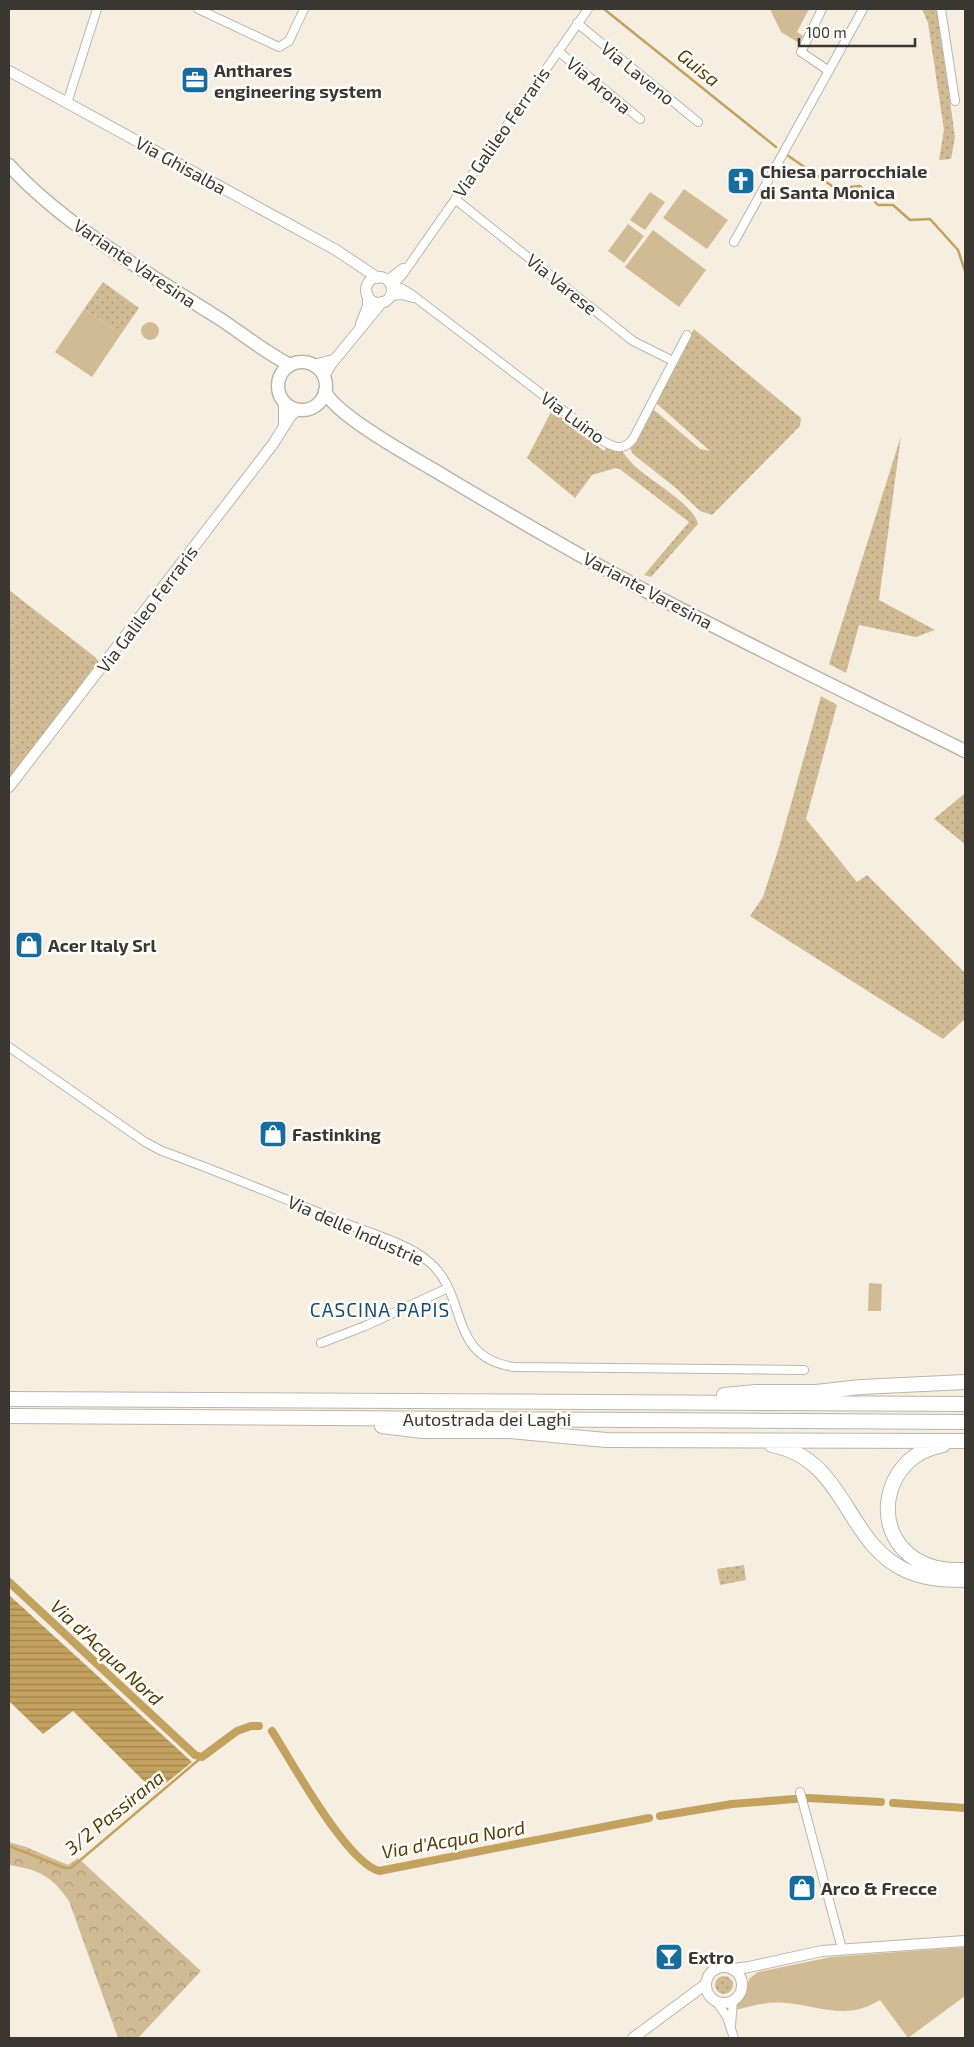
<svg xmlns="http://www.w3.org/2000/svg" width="974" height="2047" font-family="'Exo 2',sans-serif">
<defs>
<pattern id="grass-dots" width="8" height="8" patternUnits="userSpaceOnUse" patternTransform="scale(1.25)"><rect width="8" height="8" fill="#d0bb94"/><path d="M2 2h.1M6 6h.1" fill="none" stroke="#aa9979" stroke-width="1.8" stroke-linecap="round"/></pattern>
<pattern id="forest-crowns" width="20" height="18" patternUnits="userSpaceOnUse" patternTransform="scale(1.25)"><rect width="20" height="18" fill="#d0bb94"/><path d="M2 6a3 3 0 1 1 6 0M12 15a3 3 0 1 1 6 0" fill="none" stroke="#aa9979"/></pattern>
<pattern id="water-rules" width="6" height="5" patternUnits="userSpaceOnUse" patternTransform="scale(1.25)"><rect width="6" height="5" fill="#c3a15f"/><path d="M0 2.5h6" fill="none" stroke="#9f844f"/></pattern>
</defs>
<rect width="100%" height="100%" fill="#f6efe1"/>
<path fill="url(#grass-dots)" d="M922,9H937L955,137L951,159L939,160L944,130L928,23Z
M103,282L139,308L121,334L84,309Z
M694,329L801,418L800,426L712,515L700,511L677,489L633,454L630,448L637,441L653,409L700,449L710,451L656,403Z
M552,410L604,451L607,446L613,451L621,450C626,456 631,463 637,468C650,480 695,506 698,524L651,577L644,575L689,522L621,470L616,468L592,475L575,498L527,458Z
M901,436L879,600L935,630L916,637L859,625L846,673L829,664Z
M9,590L95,657L101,664L9,786Z
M821,696L837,705L806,819L857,882L867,875L965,973V1019L943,1039L750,916L763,897L779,847Z
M964,794L965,795V844L934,819Z
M744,1565L746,1580L720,1585L717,1569Z
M715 1985a9 9 0 1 1 18 0a9 9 0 1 1-18 0Z"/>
<path fill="url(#forest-crowns)" d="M9,1842L26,1847L68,1865L78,1858L201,1971L138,2038H118L69,1901C51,1875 39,1870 9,1865Z"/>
<path fill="#d0bb94" d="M770,9H809L797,32L803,36L799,43L781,32Z
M684,189L728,220L707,249L663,218Z
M650,192L665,202L645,230L630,220Z
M628,224L644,236L624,263L608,251Z
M653,230L706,270L679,307L625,267Z
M84,309L121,334L92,377L55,352Z
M141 331a9 9 0 1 1 18 0a9 9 0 1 1-18 0Z
M869,1283L882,1284L881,1311H868Z
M965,1947V1996L908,2038L880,2000C846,2021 822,2006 785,2003C768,2001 752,2006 735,2010L750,1978L758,1972L831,1957Z"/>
<path fill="url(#water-rules)" d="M9,1595L192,1762L155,1792L73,1711L43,1734L9,1701Z"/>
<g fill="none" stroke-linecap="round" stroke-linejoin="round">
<path stroke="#c3a15f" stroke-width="2.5" d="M604,9L776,147
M787,155L832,186L841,188L860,186L878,205H893L910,220L930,219L958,250L965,271
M9,1846L65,1868H71L202,1757"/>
<path stroke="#c3a15f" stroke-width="8" d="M9,1582L195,1755L202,1757L237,1731L251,1726H259
M272,1731C292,1762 346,1862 379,1871L649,1818
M808,1798L881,1802
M893,1803L965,1808
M660,1816L732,1804L795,1799"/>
<defs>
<path id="minor" d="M198,9L279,47L289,41L304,9
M822,9L801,52L829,71
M941,9L955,101
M577,23L698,122
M558,51L640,119
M67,103L97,9
M455,199L633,341L673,361
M734,242L863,9
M387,280L403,268
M392,287L403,274L588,9
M392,288H401L411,294L603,441C615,448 624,451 633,439L687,335
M391,296L402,295L413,298
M9,1047L145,1142L162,1151C223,1173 282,1198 342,1222C369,1233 407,1243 428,1261C470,1295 446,1357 514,1367L804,1370
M321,1343L365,1326L448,1288
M800,1792L842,1949
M716,2001L727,2017L734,2038
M731,2025L733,2001"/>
<path id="tertiary" d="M9,71L336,250L378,278
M366 290a13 13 0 1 1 26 0a13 13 0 1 1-26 0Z
M361,324L368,306V296
M314,365L333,360
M324,376L332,363L382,302
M284,425V402
M9,787L273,444L290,417L298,409
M706 1985a18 18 0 1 1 36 0a18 18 0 1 1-36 0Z
M733,1969L749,1967L822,1951L965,1941
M633,2038L706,1984"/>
<path id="primary" d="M9,165C63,225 149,274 217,317C242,333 264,352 290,365
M278 386a24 24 0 1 1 48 0a24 24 0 1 1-48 0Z
M325,391C334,414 410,456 434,470C503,511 573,553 644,590C750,646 858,698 965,751"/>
<path id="motorway" d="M724,1395L756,1392H816L861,1387L965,1382
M9,1399L965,1404
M9,1416L965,1422
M382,1426L422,1431H510L606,1440L965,1441
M772,1445C846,1459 845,1542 905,1570C924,1579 944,1580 965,1580
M943,1445C880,1455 866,1541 927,1565C939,1570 952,1570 965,1570"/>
</defs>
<use href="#minor" stroke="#bcb5a9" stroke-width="10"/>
<use href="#tertiary" stroke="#bcb5a9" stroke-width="12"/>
<use href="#primary" stroke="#bcb5a9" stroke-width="15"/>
<use href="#motorway" stroke="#bcb5a9" stroke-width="16"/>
<use href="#minor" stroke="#fff" stroke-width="8"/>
<use href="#tertiary" stroke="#fff" stroke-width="10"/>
<use href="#primary" stroke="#fff" stroke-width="12"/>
<use href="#motorway" stroke="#fff" stroke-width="14"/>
</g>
<defs>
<symbol id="office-square" viewBox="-11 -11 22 22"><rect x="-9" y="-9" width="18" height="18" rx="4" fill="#166c9c" stroke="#fefdfa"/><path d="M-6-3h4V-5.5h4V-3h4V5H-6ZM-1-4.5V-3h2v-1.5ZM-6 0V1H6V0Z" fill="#fff"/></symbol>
<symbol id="church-square" viewBox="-11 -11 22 22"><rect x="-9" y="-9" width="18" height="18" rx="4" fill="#166c9c" stroke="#fefdfa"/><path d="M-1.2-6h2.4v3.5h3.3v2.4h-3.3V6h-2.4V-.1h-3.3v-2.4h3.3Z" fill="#fff"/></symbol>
<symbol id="shop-square" viewBox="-11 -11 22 22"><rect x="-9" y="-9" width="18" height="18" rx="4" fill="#166c9c" stroke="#fefdfa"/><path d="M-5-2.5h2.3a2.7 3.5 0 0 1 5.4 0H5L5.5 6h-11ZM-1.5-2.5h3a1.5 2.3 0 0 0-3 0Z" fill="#fff"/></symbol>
<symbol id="bar-square" viewBox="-11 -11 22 22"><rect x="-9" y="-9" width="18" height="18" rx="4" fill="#166c9c" stroke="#fefdfa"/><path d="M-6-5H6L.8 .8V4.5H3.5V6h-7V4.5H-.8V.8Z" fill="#fff"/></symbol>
</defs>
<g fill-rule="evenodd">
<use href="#office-square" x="179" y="64" width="32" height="32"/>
<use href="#church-square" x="725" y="165" width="32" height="32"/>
<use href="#shop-square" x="13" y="929" width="32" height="32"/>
<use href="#shop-square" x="257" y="1118" width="32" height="32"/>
<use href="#shop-square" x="786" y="1872" width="32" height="32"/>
<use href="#bar-square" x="653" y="1941" width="32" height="32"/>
</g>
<g text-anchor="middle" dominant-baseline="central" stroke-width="5" stroke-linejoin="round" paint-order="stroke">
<g font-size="18" font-weight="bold" fill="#3a3732" stroke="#fefdfa" text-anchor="start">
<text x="214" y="70">Anthares<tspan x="214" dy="21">engineering system</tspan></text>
<text x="760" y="171">Chiesa parrocchiale<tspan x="760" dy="21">di Santa Monica</tspan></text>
<text x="48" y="945">Acer Italy Srl</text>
<text x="292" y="1134">Fastinking</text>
<text x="821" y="1888">Arco &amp; Frecce</text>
<text x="688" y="1957">Extro</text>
</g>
<g font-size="18" fill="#3a3732" stroke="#fefdfa">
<text transform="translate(638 73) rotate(39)">Via Laveno</text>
<text transform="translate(599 85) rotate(40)">Via Arona</text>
<text transform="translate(501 132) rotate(-55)">Via Galileo Ferraris</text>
<text transform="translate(181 165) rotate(29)">Via Ghisalba</text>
<text transform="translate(135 263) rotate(34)">Variante Varesina</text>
<text transform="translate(562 284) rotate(39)">Via Varese</text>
<text transform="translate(573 417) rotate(36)">Via Luino</text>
<text transform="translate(648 590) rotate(28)">Variante Varesina</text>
<text transform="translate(147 609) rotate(-53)">Via Galileo Ferraris</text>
<text transform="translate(356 1230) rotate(24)">Via delle Industrie</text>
<text x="487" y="1419">Autostrada dei Laghi</text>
</g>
<g font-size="19" font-style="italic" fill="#543d05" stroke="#fefdfa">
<text transform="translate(699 67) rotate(39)">Guisa</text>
<text transform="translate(107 1652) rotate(43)">Via d'Acqua Nord</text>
<text transform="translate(114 1812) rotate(-39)">3/2 Passirana</text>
<text transform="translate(453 1839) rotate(-10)">Via d'Acqua Nord</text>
</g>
<g font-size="19" letter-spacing="1" fill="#174e70" stroke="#fefdfa">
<text x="380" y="1309">CASCINA PAPIS</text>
</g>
</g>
<rect width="974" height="2047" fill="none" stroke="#3a3732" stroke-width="20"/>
<path d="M799 38v8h116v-8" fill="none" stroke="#3a3732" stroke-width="2.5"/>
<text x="806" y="38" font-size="15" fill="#3a3732" stroke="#fefdfa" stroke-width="4" paint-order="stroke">100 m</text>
</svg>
